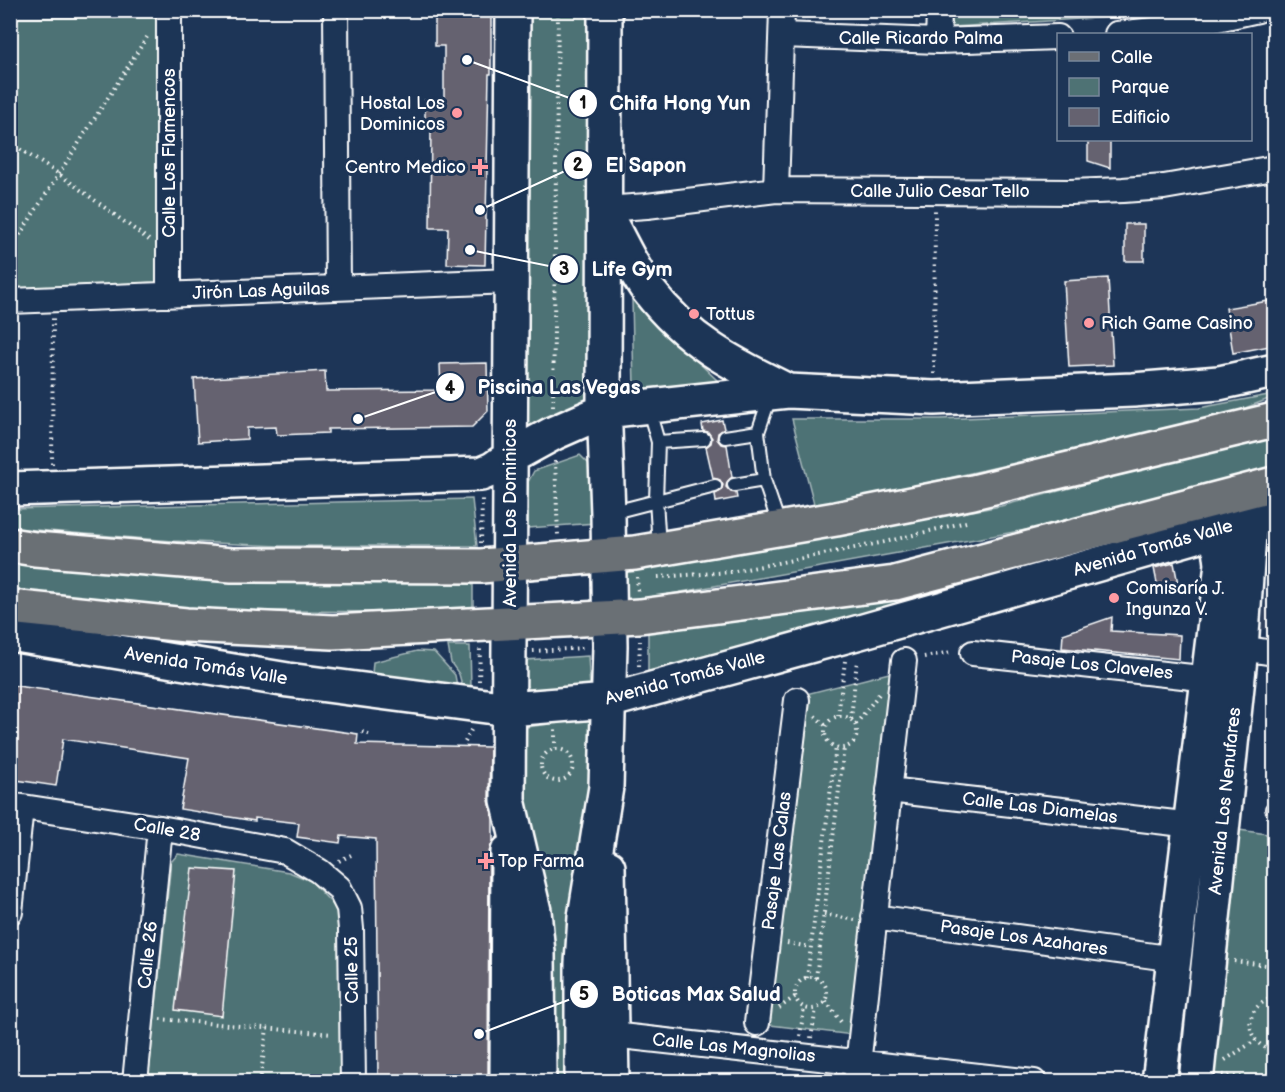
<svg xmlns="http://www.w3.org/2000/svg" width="1285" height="1092" font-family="'Balsamiq Sans',sans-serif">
<rect width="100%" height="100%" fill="#1d3557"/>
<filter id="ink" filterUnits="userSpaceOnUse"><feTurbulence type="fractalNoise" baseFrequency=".0167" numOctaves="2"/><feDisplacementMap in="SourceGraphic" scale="12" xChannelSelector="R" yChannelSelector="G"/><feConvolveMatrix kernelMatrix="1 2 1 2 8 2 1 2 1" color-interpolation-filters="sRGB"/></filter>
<g filter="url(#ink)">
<path fill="#33425e" d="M1274,549V631L1262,629L1270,550Z"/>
<path fill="#4e7274" stroke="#a6b8ba" stroke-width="1.5" d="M532,11H592L591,398L523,429L524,28Z
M952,11V10L1177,11L1158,14L952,27Z
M158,17V282L11,289L10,18Z
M632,299L719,382L634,389Z
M1274,394V397L1224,416L815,508L792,419H940L1199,408Z
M1274,435V469L1092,518L626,602L624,572L1001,506Z
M580,455L592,467L596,523L528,528L527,484L534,471Z
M472,499L477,546H280L173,541L11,528V509Z
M11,558L134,574L473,582V613L212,610L58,597L11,590Z
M931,580L935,597L648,681V627L749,620Z
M448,646H470L471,686L462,685L459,674L451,663Z
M417,651L434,652L455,675L457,686L372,674L373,662Z
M588,656L590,687L532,692L523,682L525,660Z
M897,671L853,1035L762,1024L802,695Z
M591,718L592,793L571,1081H550L523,813L520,728Z
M1232,829L1274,835V1081L1206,1073Z
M178,854L289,872L311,881L335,907L346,937L343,1081L148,1082L171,862Z"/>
<path fill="#656270" stroke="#fff" stroke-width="1.5" d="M435,10H491V74H489L485,265L447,264L448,228H430L431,124H425V100H444V46H435Z
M1088,140H1110V168L1088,161Z
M1125,224H1144V261H1125Z
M1108,278L1113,365L1069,367L1064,281Z
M1275,300V345L1233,353L1226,308Z
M487,363L488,411L472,427L328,429V433L277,435L276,427L247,428V439L198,442L194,379L325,371L326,391L441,390L440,364Z
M722,420L724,429L718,433L717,439L721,444L727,445L732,477L727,482L726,487L731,492L736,493L737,498L716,502L715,494L721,491L723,485L720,480L713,478L706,447L711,443L712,438L708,432L703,431L702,424Z
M1174,563L1179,589L1159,593L1154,568Z
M1112,617L1111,631L1180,635L1179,659L1062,648L1063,634Z
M10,685L358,734L357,744L490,747L489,800L493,819V842L489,852L488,1082H378L376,839L341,836L340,843L297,837L299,823L255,818V821L180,809L189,758L63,739L56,786L10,779Z
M192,868L236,871L222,1016L175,1010Z"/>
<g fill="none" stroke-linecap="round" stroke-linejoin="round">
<defs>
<path id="lane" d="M648,407L658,442L656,500L659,547
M758,432L764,480L780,527
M725,437L758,432L771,394
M658,442L704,439
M734,485L764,480
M610,513L715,486
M1272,809H1274"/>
<path id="street" d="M336,10L338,288
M1117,34L1181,27L1258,10
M783,35L938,41L1058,37
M938,41L939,10
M776,190L782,10
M604,209L647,206L776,190L1070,192L1123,190L1164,187L1274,168
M169,295V10
M10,301L511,281
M1241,648L1274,653
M973,653L1210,679
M889,790L1192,825
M10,805L160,828L285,851L319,871L339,888L349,908L351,929L353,1082
M10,912L21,807
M874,917L1175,959
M757,1023L797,700
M612,1035L1034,1082
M135,1082L160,828
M856,1082L904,661"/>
<path id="secondary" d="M513,10L508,800L534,911L538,953L539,1082
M605,214C619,238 631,267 648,290C687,341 732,364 788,391
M10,489L481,474L493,469L510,457L554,433L604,411L788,391L934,398L1133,390L1219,383L1274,371
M10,634L288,680L509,709L608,701L860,632L1274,514
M608,867L612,1082
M507,1082L508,852
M582,1082V963L585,917L606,787L610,646L608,514L604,401L605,10
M1159,1082L1222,564L1220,547L1208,532
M1196,1082L1241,648L1250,520"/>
<path id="primary" d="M10,545L35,549L232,565L481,566L635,553L836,519L973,492L1274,420
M10,607L186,625L333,632L640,616L895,583L1274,484"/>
</defs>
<use href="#lane" stroke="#fff" stroke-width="16"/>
<use href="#street" stroke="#fff" stroke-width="28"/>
<use href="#secondary" stroke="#fff" stroke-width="38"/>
<use href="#primary" stroke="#fff" stroke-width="38"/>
<path stroke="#fff" stroke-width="4" stroke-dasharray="1.5 4.5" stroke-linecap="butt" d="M10,143L59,174L149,240
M10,250L147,37
M934,374L935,210
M553,406L558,10
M555,461L558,535
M52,464L53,318
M481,543L482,499
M637,577L638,593
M658,577L731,572L885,542L966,522
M533,651L585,648
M924,657L952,652
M639,666L640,641
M479,681L480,649
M825 732a16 16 0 1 1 32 0a16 16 0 1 1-32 0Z
M815,716L826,726
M838,716L845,661
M851,719L857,660
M856,724L879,694
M362,732L372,735
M465,742L471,730
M555,749V729
M541 765a16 16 0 1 1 32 0a16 16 0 1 1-32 0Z
M339,861L351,855
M824,914L855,920
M787,943L810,947
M1234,961L1274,966
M795 993a16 16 0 1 1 32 0a16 16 0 1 1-32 0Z
M807,978L836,747
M816,978L844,748
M1274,998C1242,1005 1243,1044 1274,1051
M826,1001L841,1022
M779,1008L796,996
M160,1019L332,1034
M800,1036L804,1007
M811,1038L816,1009
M1225,1060L1256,1040
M1222,1075L1274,1081
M260,1082L267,1028"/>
<use href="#lane" stroke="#1d3557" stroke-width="12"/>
<use href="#street" stroke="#1d3557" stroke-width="24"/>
<use href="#secondary" stroke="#1d3557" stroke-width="33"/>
<use href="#primary" stroke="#6b6f75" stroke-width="33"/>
</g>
</g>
<g fill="#ff9aa2" stroke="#1d3557" stroke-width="2">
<circle cx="457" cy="113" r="6"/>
<path d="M477 158h6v6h6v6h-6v6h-6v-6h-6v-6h6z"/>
<circle cx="694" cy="314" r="6"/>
<circle cx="1089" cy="323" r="6"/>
<circle cx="1114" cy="598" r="6"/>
<path d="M483 852h6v6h6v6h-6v6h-6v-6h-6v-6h6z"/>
</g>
<g text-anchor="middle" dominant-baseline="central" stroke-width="6" stroke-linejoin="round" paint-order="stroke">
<g font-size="18" fill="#fff" stroke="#1d3557">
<text x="921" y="38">Calle Ricardo Palma</text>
<text transform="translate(169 153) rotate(-90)">Calle Los Flamencos</text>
<text x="940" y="191">Calle Julio Cesar Tello</text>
<text transform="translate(261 291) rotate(-2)">Jirón Las Aguilas</text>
<text transform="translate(510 513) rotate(-90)">Avenida Los Dominicos</text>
<text transform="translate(1153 548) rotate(-16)">Avenida Tomás Valle</text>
<text transform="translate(1092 665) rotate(6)">Pasaje Los Claveles</text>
<text transform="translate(206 666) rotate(9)">Avenida Tomás Valle</text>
<text transform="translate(685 678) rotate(-15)">Avenida Tomás Valle</text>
<text transform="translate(1225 801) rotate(-84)">Avenida Los Nenufares</text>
<text transform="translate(1040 808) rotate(7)">Calle Las Diamelas</text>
<text transform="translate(167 830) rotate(10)">Calle 28</text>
<text transform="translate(777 861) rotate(-83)">Pasaje Las Calas</text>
<text transform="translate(1024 938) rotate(8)">Pasaje Los Azahares</text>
<text transform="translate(148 955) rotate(-84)">Calle 26</text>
<text transform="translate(352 970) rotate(-91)">Calle 25</text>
<text transform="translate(734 1048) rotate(6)">Calle Las Magnolias</text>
</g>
<g font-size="18" fill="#fff" stroke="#1d3557" text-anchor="start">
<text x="445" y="103" text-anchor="end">Hostal Los<tspan x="445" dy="21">Dominicos</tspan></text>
<text x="466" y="167" text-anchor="end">Centro Medico</text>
<text x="706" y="314">Tottus</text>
<text x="1101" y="323">Rich Game Casino</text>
<text x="1126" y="588">Comisaría J.<tspan x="1126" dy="21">Ingunza V.</tspan></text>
<text x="498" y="861">Top Farma</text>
</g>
</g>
<path fill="none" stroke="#fff" stroke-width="2" d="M467 60L583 103M480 210L578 165M470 250L564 269M358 419L450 387M479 1034L584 994"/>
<g fill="#fff" stroke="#1d3557" stroke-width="2">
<circle cx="467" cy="60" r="6"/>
<circle cx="480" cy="210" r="6"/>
<circle cx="470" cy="250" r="6"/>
<circle cx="358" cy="419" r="6"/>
<circle cx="479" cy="1034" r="6"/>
<circle cx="583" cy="103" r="15"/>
<circle cx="578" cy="165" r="15"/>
<circle cx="564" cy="269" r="15"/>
<circle cx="450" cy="387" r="15"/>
<circle cx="584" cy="994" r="15"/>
</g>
<g font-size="18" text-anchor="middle" font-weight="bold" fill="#111">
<text x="583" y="109">1</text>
<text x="578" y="171">2</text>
<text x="564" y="275">3</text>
<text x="450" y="394">4</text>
<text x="584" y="1000">5</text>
</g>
<g font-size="20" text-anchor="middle" font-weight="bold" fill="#fff" stroke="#1d3557" stroke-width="6" stroke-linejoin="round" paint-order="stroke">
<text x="680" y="110">Chifa Hong Yun</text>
<text x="646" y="172">El Sapon</text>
<text x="632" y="276">Life Gym</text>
<text x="559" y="394">Piscina Las Vegas</text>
<text x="696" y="1001">Boticas Max Salud</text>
</g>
<rect width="1285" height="1092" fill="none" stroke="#1d3557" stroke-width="36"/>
<rect x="18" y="18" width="1249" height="1056" fill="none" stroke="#fff" stroke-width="2" filter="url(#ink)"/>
<rect x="1057" y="33" width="195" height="108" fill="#1d3557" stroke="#77869a" stroke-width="1.5"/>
<rect x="1069" y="52" width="30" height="9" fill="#6b6f75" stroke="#77869a" stroke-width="1.5"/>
<text x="1111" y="63" font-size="18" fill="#ffffff">Calle</text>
<rect x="1069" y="78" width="30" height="18" fill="#4e7274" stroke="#77869a" stroke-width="1.5"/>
<text x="1111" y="93" font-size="18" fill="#ffffff">Parque</text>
<rect x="1069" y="108" width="30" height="18" fill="#656270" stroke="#77869a" stroke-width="1.5"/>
<text x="1111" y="123" font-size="18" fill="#ffffff">Edificio</text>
</svg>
